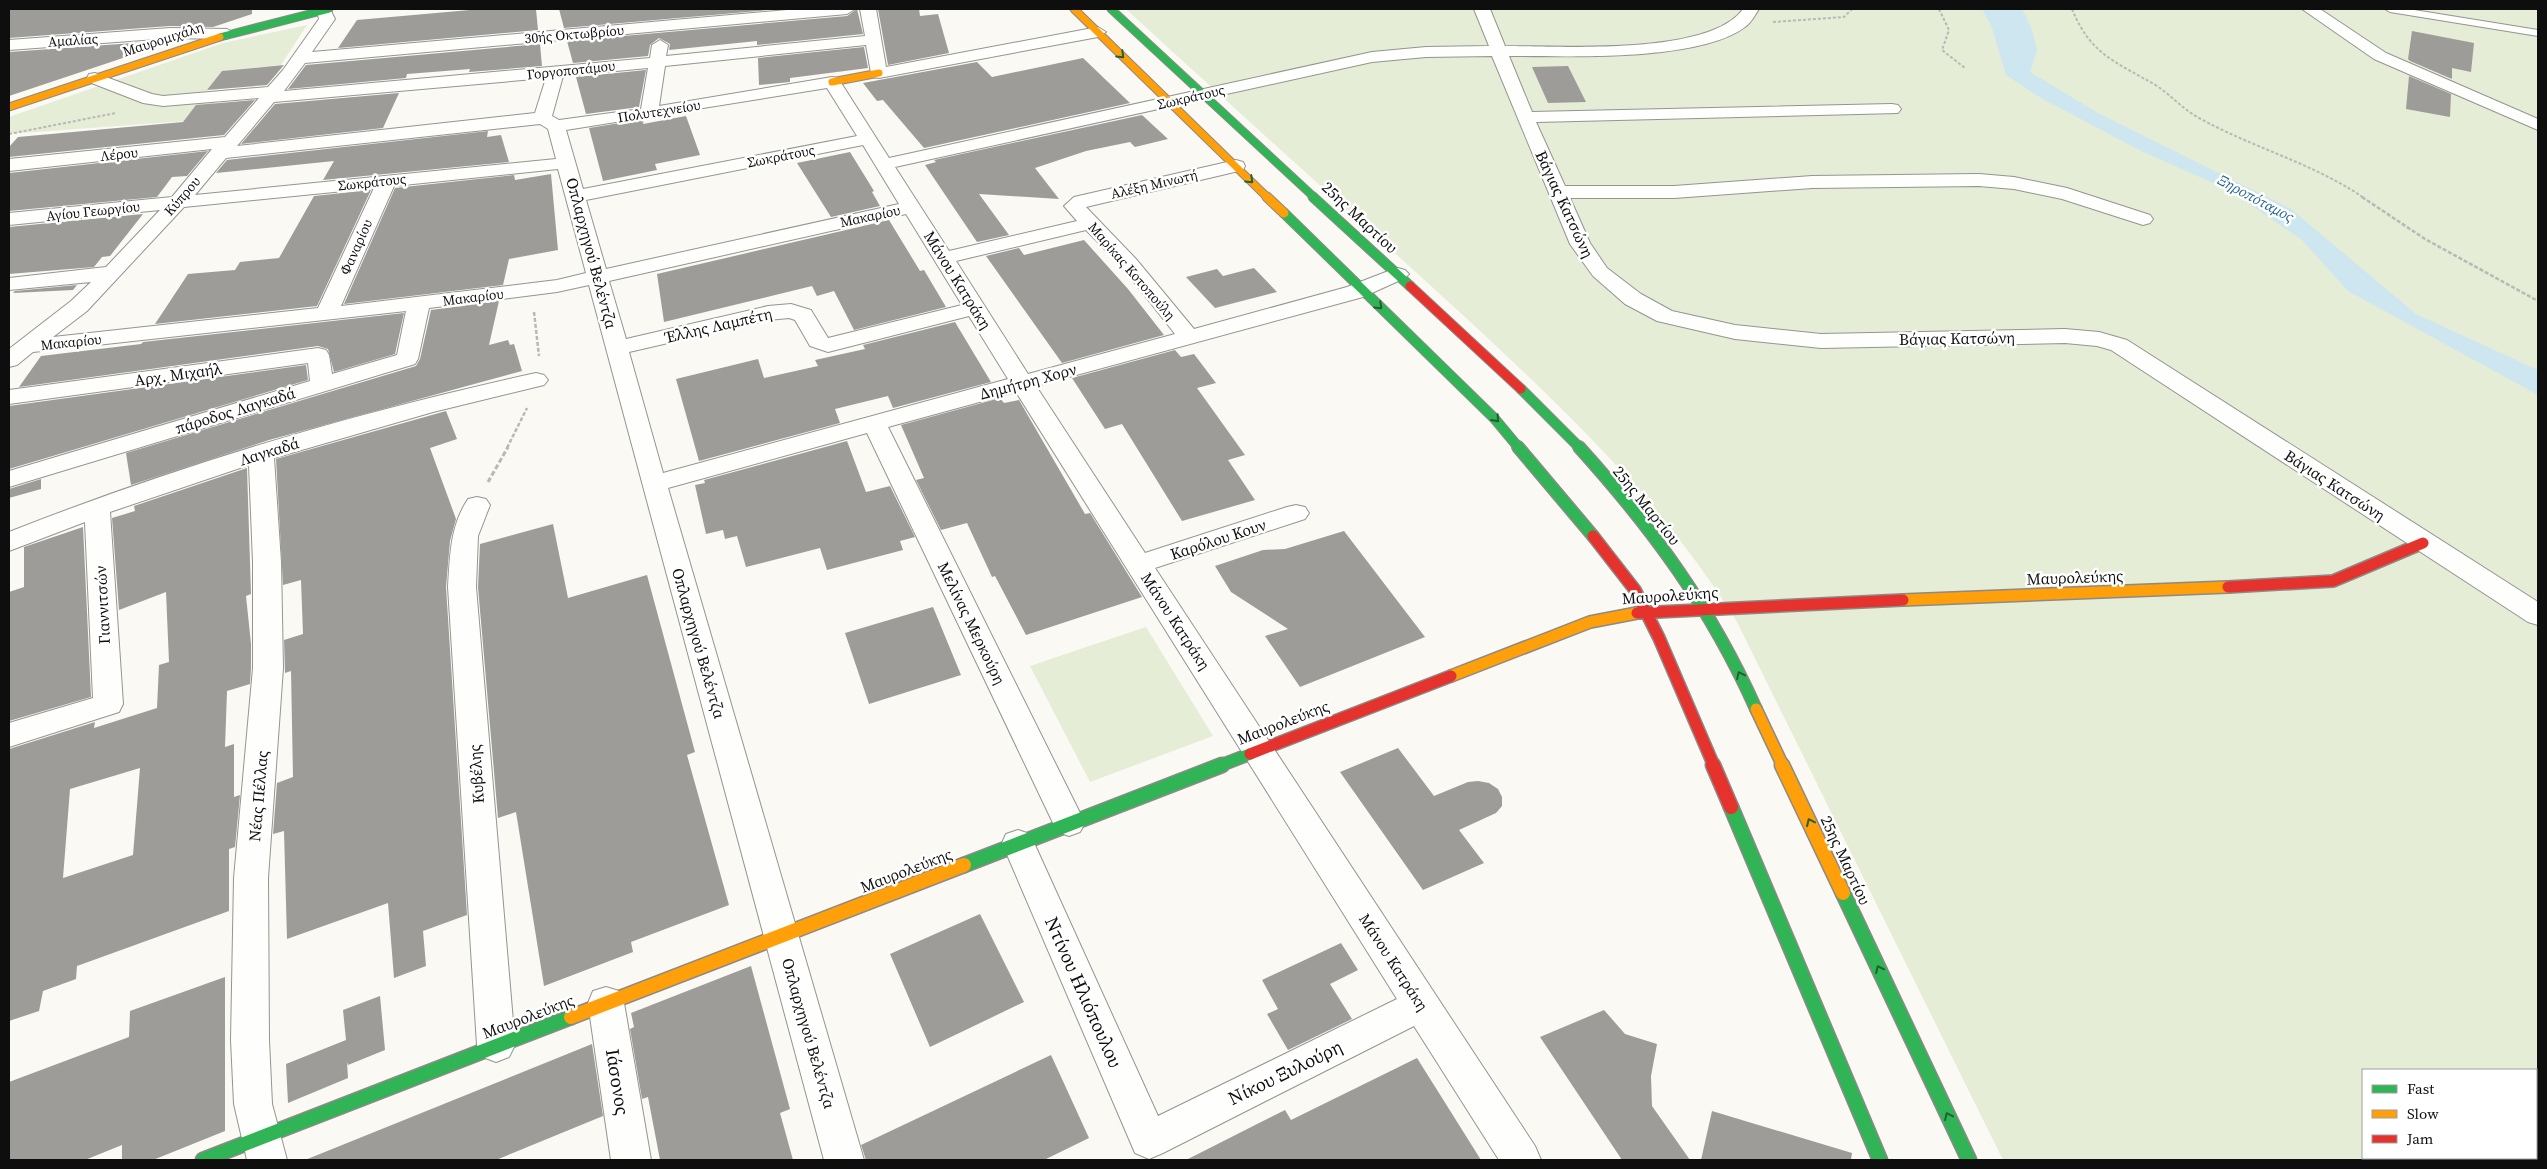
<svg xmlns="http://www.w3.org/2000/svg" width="2547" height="1169" font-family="'Source Serif 4',serif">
<rect width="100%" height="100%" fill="#faf9f3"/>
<path fill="#e5edd6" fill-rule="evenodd" d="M1126,9H2538V604L2210,398L2538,617V1160H2003L1737,622C1659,496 1550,395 1442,296C1337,200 1230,105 1126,9ZM2363,1070H2536V1158H2363Z
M307,25L281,65L222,71L206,92L225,90L199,120L9,134V117L223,43Z
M1146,627L1213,736L1090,782L1030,666Z"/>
<path fill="#cee6f0" d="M1982,9H2022L2032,29L2037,50L2030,72L2098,113L2291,209L2416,314L2538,370V395L2348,291L2302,240L2229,190L2139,150L2041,98L2006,75L1991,25Z"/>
<path fill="#9e9c98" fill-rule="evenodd" d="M9,9H252V14L213,27L170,26L9,38Z
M481,9H536L538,30L338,48L357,20Z
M559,9H780L564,28Z
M857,9L863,34L757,45V41L669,50L670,44L659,38L650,45L648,56L573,63L567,41L847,16Z
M878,9H919L920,16L938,14L949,53L888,65Z
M2412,31L2474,43L2471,72L2452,68V79L2410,61L2408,59Z
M175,40L114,61L9,96V52Z
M540,44L542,66L469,72L470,69L407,74L406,78L288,89L306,65Z
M864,47L868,68L790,78V82L759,85L758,58Z
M1083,58L1130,103L924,148L883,100L877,101L863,83L977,62L992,77Z
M284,65L267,85L207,90L222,71Z
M1568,66L1586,102L1548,103L1532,67Z
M646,70L639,107L586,114L576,77Z
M2409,76L2451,94L2450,117L2406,109Z
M399,93L383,128L241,144L275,104Z
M255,100L224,135L9,157V147L18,137L183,122L196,105Z
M1142,115L1168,139L1135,147L1130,142L1086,151L1035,168L1059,199L979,194L1009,235L977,242L925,165L936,162L934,160Z
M686,116L700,155L655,164L657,170L603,181L589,128L644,119L643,124Z
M488,131L487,137L501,135L509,162L323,180L334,161L216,173L227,160Z
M208,151L187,176L172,177L157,197L9,211V173Z
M850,152L874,191L872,192L880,206L831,217L797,163Z
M551,174L558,250L509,259L503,285L344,304L395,188L514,175L515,180Z
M371,190L317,306L155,324L188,274L235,270L240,262L279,258L314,196Z
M143,214L110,256L102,257L94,267L9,274V227Z
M889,220L920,271L924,270L946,307L854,330L834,291L817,296L812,286L664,322L657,274Z
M1084,240L1128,289L1164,335L1062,363L986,256L1019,248L1024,255Z
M1254,268L1277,292L1215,308L1186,277L1217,269L1223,276Z
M77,285L73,290L13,293L15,291Z
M499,301L489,345L508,340L510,345L514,344L522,371L269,440L131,485L126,453L416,366L420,359L431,310Z
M404,313L395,354L334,372L328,349L318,346L19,387L41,356L141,344L143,342Z
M955,322L991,382L893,408L888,396L835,409L840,423L699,461L676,379L758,359L764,378L818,366L815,360L865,349L863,345Z
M1175,350L1181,357L1194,354L1216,383L1197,388L1245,455L1228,460L1255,500L1182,521L1122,424L1105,429L1072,378Z
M306,365L308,380L9,469V406Z
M1000,398L1004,403L1019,400L1085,514L1090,513L1142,597L1026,635L995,576L992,577L967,523L941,530L916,480L924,478L901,425Z
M446,411L457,439L430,448L456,519L450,541L446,587L467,915L423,931L426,966L394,978L388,903L287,939L284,831L273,834L277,783L293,777L291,671L285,673L284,640L303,634L301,580L283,585L276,459Z
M847,441L866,492L890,486L915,537L900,541L903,550L827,570L820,548L746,567L737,536L725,539L723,530L706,534L695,485L705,483L704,480Z
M247,468L251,594L246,596L251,644V668L250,684L227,691L225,747L234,744V797L240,795L235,847L229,849V911L77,966L76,979L43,991L39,1011L9,1021V749L95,722L94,728L157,708L159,665L169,662L166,592L119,610L112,518L135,511L134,506ZM140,768L133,855L63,878L70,789Z
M41,479V489L9,498V489Z
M553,524L568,598L647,575L695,752L687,755L729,905L631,942L633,952L544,986L516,812L498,818L478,587L480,544Z
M83,527L91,697L9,721V592L24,587V547Z
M1344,531L1425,637L1300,687L1265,636L1288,629L1231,592L1215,566L1263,550L1285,549Z
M933,607L961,675L869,704L845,633Z
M1398,748L1434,796L1468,782L1478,781L1489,783L1498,789L1502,797V806L1496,813L1459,830L1484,863L1423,890L1340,772Z
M980,914L1024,1002L930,1047L890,954Z
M1341,943L1358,970L1330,984L1352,1019L1288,1050L1267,1014L1278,1009L1262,980Z
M751,966L790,1109L780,1113L793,1160H660L648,1097L642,1099L630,1029L634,1027L631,1013Z
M225,977V1131L153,1160H122V1145L85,1160H9V1082L129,1037L130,1011Z
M380,996L385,1050L348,1065L347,1062L348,1078L288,1103L286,1064L346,1040L343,1010Z
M1604,1010L1625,1034L1657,1044L1651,1076L1652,1106L1690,1160H1622L1540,1037Z
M592,1044L603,1116L496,1160H305Z
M1051,1055L1089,1138L1044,1160H866L861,1145Z
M1417,1058L1481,1160H1186L1285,1110L1291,1120Z
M1712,1111L1852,1153L1851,1160H1701Z"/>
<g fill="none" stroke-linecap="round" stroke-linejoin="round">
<defs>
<path id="lane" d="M2385,9H2408L2538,30V36L2390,12Z"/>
<path id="street" d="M316,9H330L335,19L312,52L798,9H855L847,14L305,63L284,91L650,58L652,45L660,40L668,45L666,56L865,36L860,9H876L886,67L1098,27L1106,32L1098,37L879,78L873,77L871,73L866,45L665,66L659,106L832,77L838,78L889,158L1372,52L1426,47L1489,46L1474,9H1490L1505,46C1560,46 1710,56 1743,9H1759C1755,15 1751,23 1745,27C1698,62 1568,56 1509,56L1532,112L1892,104L1898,105L1901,109L1898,113L1536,122L1565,186H1674L1812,176L1979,174L2014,177L2067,188L2150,215L2153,219L2150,223L2143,225L2062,199L2014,189L1979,186L1812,188L1674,198H1570L1590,243L1607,268L1641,294L1672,311L1735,325L1821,334L2065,329L2099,332L2127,340L2538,602V625L2528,622L2111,350L2097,346L2065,343L1821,348L1735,339L1657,321L1625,304L1593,276L1570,244L1492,56L1426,57L1372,62L895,167L949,251L1077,221L1064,206L1074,197L1236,160L1243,162L1245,166L1243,170L1086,207L1136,259L1194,329L1347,287L1391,270L1398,268L1405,270L1409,274L1405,278L1363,297L1036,386L1145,553L1287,507L1296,505L1305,507L1309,513L1305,519L1155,568L1535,1146L1541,1160H1499L1414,1026L1163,1153L1149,1159L1135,1153L1002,843L1006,834L1018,830L1030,834L1158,1116L1397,999L1016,392L888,427L1085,823L1080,832L1069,836L1058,832L1053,823L867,433L668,488L864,1160H824L589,285L557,292L429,308L418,359L415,364L9,487V471L310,381L308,363L9,404V390L318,348L326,350L329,355L332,374L397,355L406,311L33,352L17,365L9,367V349L71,301L91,282L9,290V278L106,267L160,210L9,225V213L172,197L212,149L9,171V159L225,137L259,98L163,106L143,103L89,82L87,78L89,74L95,73L152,94L163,96L268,87L283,70L319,19ZM648,68L641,109L559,120L552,116L563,76ZM546,78L535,113L237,146L274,102ZM827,88L857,136L583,189L566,130ZM540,124L548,129L556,159L195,195L226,158ZM863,145L899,204L606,269L586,200ZM558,169L586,273L557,280L341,306L394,186ZM374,188L318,308L53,337L87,311L184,207ZM906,214L962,305L828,338L811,310L791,304L768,306L626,339L609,281ZM1086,230L1122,267L1175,334L1028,374L956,261ZM969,316L1008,379L663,473L629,352L768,320L789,318L795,320L810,346L828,352Z
M2302,9H2320L2386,53L2538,119V130L2374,59Z
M170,28L227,29L235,34L227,39L170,38L9,50V40Z
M536,373L544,375L548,380L544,385L433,412L274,458L281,562L283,668L268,878L269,1040L272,1104L287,1160H247L234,1104L231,1040L234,878L253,668V562L249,465L110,512L123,704L119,712L9,747V723L93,698L85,522L9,551V532C179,465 357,412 536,373Z
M477,497L486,499L490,505L478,536L476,587L515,1045L509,1057L496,1062L483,1057L477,1045L448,587C450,556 450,526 468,499Z
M606,987L619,991L624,1003L651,1160H611L588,1003L593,991Z"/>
<path id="fast-far3" d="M1111,9L1315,198
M220,37L329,9"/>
<path id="fast-far2" d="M1313,197L1410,286
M1284,213L1494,418L1519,448
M1521,389L1580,448"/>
<path id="fast-far1" d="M1518,447L1593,536
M1579,447C1653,529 1711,608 1756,709
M1219,766L1250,754"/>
<path id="fast" d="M1731,807L1880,1160
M964,865L1222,765
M1843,893L1969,1160
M203,1160L571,1017"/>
<path id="slow-far3" d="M1074,9L1268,198
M832,82L879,73
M9,107L220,37"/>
<path id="slow-far2" d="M1267,197L1284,213"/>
<path id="slow-far1" d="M1903,600L2228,587
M1451,676L1590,622L1637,613
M1756,709L1783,766"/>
<path id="slow" d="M1782,765L1843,893
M571,1017L964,865"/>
<path id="jam-far2" d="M1410,286L1521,389"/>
<path id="jam-far1" d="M1593,536L1635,590L1659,638L1714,766
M2228,587L2333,581L2423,543
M1637,613L1903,600
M1250,754L1451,676"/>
<path id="jam" d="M1713,765L1731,807"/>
</defs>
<use href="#lane" stroke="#949491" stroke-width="2"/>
<use href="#street" stroke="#949491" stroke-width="2"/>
<use href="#fast-far3" stroke="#8b8a88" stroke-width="9"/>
<use href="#fast-far2" stroke="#8b8a88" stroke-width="11"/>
<use href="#fast-far1" stroke="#8b8a88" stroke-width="14"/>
<use href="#fast" stroke="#8b8a88" stroke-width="17"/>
<use href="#slow-far3" stroke="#8b8a88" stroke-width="9"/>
<use href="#slow-far2" stroke="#8b8a88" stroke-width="11"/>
<use href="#slow-far1" stroke="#8b8a88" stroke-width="14"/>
<use href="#slow" stroke="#8b8a88" stroke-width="17"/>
<use href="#jam-far2" stroke="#8b8a88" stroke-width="11"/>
<use href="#jam-far1" stroke="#8b8a88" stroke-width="14"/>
<use href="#jam" stroke="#8b8a88" stroke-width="17"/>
<path stroke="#b8b8b7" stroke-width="2" stroke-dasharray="3 2" stroke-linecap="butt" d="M1939,9L1949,30L1942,50L1965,68
M2072,9C2091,56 2117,62 2157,86C2172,96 2184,110 2199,118C2253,148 2313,163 2364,198
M1773,22L1844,17L1852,9
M9,134L116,113"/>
<path stroke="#b8b8b7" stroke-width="2.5" stroke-dasharray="4 2" stroke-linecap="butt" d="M2362,197L2425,239L2538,301
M534,312L539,356
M507,448L527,408"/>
<path stroke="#b8b8b7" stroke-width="3" stroke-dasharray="5 2.5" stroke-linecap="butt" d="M488,482L508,447"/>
<use href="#lane" fill="#fefefd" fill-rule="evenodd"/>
<use href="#street" fill="#fefefd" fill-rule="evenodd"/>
<use href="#fast-far3" stroke="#30b455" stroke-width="7"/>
<use href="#fast-far2" stroke="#30b455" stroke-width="9"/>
<use href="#fast-far1" stroke="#30b455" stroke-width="11"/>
<use href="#fast" stroke="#30b455" stroke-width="14"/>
<use href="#slow-far3" stroke="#ff9f0a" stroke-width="7"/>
<use href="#slow-far2" stroke="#ff9f0a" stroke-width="9"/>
<use href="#slow-far1" stroke="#ff9f0a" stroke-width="11"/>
<use href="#slow" stroke="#ff9f0a" stroke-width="14"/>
<use href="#jam-far2" stroke="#e5322d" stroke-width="9"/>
<use href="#jam-far1" stroke="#e5322d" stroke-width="11"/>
<use href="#jam" stroke="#e5322d" stroke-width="14"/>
</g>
<defs><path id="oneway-chevron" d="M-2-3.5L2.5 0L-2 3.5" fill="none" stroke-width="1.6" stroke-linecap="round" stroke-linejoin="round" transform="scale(1.25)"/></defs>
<g stroke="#1f6132">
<use href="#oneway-chevron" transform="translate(1121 55) rotate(44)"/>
<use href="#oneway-chevron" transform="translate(1250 180) rotate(44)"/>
<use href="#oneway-chevron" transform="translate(1379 306) rotate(44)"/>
<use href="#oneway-chevron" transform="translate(1496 419) rotate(48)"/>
<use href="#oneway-chevron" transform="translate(1740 675) rotate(-115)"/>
<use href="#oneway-chevron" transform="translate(1810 822) rotate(-115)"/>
<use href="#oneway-chevron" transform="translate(1879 969) rotate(-115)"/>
<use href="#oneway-chevron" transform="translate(1948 1116) rotate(-115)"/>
</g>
<g text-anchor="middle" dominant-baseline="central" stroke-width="5" stroke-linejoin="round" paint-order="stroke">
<g font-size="14" fill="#0e0e0e" stroke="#fff">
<text transform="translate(574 34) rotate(-5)">30ής Οκτωβρίου</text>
<text transform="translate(163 39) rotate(-18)">Μαυρομιχάλη</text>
<text transform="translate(73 40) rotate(-4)">Αμαλίας</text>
<text transform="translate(571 70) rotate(-6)">Γοργοποτάμου</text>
<text transform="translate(1191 97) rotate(-13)">Σωκράτους</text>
<text transform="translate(659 111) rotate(-9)">Πολυτεχνείου</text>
<text transform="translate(119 154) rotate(-6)">Λέρου</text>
<text transform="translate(781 156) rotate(-11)">Σωκράτους</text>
<text transform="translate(372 182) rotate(-6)">Σωκράτους</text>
<text transform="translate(1154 184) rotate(-13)">Αλέξη Μινωτή</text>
<text transform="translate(182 196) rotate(-49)">Κύπρου</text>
<text transform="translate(93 211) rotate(-6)">Αγίου Γεωργίου</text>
<text transform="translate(870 216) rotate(-12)">Μακαρίου</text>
<text transform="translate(356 247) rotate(-66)">Φαναρίου</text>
<text transform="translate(1132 271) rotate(49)">Μαρίκας Κοτοπούλη</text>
<text transform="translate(473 297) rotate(-7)">Μακαρίου</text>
<text transform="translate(71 342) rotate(-6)">Μακαρίου</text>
</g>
<g font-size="15" font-style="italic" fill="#266691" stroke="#fff">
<text transform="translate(2256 198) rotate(28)">Ξηροπόταμος</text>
</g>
<g font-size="16" fill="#0e0e0e" stroke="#fff">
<text transform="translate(1565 204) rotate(65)">Βάγιας Κατσώνη</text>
<text transform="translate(1360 217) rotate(43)">25ης Μαρτίου</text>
<text transform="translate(592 253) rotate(75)">Οπλαρχηγού Βελέντζα</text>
<text transform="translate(958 280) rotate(58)">Μάνου Κατράκη</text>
<text transform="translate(718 325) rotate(-13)">Έλλης Λαμπέτη</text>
<text transform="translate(1957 338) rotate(-1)">Βάγιας Κατσώνη</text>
<text transform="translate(178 374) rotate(-8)">Αρχ. Μιχαήλ</text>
<text transform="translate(1028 381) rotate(-15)">Δημήτρη Χορν</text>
<text transform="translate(235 410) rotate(-17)">πάροδος Λαγκαδά</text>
<text transform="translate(269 451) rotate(-17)">Λαγκαδά</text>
<text transform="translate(2335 485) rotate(33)">Βάγιας Κατσώνη</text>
<text transform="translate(1647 505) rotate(51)">25ης Μαρτίου</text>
<text transform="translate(1218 539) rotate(-18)">Καρόλου Κουν</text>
<text transform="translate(2075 577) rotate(-2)">Μαυρολεύκης</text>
<text transform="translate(1670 595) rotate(-4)">Μαυρολεύκης</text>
<text transform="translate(102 605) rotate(-93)">Γιαννιτσών</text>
<text transform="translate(1176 621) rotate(57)">Μάνου Κατράκη</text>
<text transform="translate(972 623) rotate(64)">Μελίνας Μερκούρη</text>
<text transform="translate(699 643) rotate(74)">Οπλαρχηγού Βελέντζα</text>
<text transform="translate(1283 722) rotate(-21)">Μαυρολεύκης</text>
<text transform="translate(476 774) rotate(-94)">Κυβέλης</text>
<text transform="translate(258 796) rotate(-85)">Νέας Πέλλας</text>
<text transform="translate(1846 860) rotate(65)">25ης Μαρτίου</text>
<text transform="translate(906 870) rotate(-21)">Μαυρολεύκης</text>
<text transform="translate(1394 962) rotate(57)">Μάνου Κατράκη</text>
<text transform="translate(528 1016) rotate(-21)">Μαυρολεύκης</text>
<text transform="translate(809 1033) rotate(74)">Οπλαρχηγού Βελέντζα</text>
</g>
<g font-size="19" fill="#0e0e0e" stroke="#fff">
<text transform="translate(1084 992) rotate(66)">Ντίνου Ηλιόπουλου</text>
<text transform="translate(1285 1072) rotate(-26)">Νίκου Ξυλούρη</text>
<text transform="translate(618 1082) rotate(81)">Ιάσoνος</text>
</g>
</g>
<rect width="2547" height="1169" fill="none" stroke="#0e0e0e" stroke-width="20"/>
<rect x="2362" y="1069" width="175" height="90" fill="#ffffff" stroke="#9f9f9f"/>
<rect x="2372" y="1085" width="25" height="8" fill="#30b455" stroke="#9f9f9f"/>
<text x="2407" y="1094" font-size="15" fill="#0e0e0e">Fast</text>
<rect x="2372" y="1110" width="25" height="8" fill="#ff9f0a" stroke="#9f9f9f"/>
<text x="2407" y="1119" font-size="15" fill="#0e0e0e">Slow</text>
<rect x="2372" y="1135" width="25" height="8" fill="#e5322d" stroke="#9f9f9f"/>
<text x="2407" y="1144" font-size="15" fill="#0e0e0e">Jam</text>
</svg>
